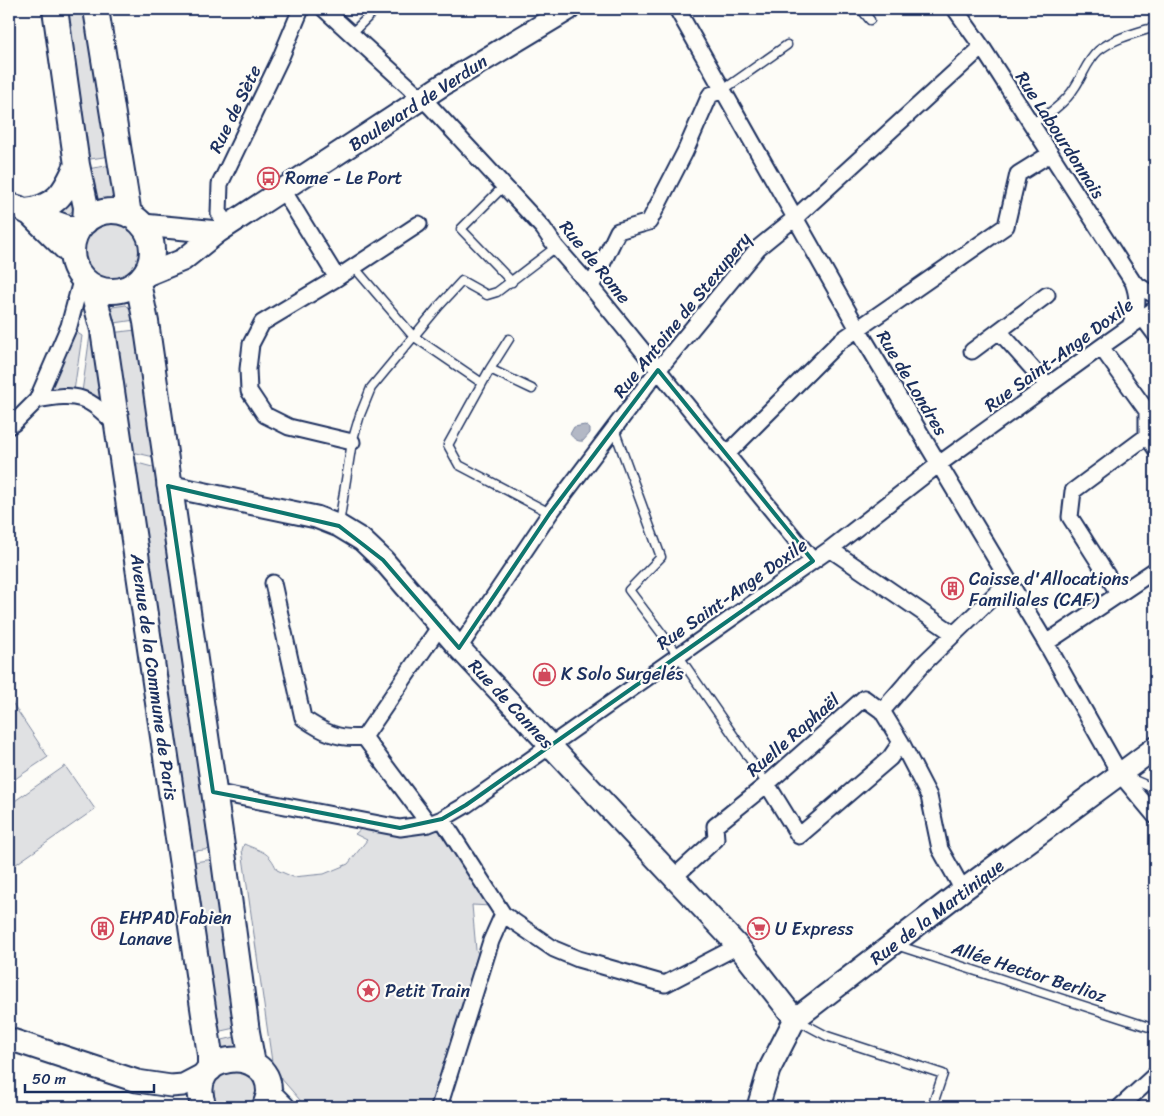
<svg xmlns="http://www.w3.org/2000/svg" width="1164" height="1116" font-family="Sriracha,sans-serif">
<rect width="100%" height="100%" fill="#fdfcf7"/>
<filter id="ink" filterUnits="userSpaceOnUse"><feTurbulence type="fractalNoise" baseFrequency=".02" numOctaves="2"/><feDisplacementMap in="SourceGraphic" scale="10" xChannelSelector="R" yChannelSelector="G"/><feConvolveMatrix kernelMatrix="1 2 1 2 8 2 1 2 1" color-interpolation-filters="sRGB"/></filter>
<g filter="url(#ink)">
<path fill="#e0e1e3" stroke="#7e88a0" d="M62,9H89L110,156L84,160Z
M112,165L117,194L108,203L92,206L87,169Z
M74,185L75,202L73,211L67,215L44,212Z
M81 252a32 32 0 1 1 64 0a32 32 0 1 1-64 0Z
M126,305L134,312L135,320L108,324L107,314L113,307Z
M136,330L154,457L128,451L110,333Z
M76,332L82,336L74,391L56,392L51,387Z
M98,334L103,402L93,395L82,392L90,335Z
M130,461L156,468L212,849L187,852Z
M9,698L48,757L9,783Z
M65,766L95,809L9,869V805Z
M362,828L400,834L438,830L442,832L491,906L472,905L476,950L479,955L433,1107H306L273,1069L242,850L244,844C262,852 269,851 277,870L293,877L324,874L348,864L367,840L355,834Z
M214,859L239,1027L212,1033L188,863Z
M239,1036L240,1044L229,1051H216L214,1042Z
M224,1072H247L258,1083L256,1107H215C209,1094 212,1081 224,1072Z"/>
<path fill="#b3b8c5" stroke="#76819c" d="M585,425L590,429V433L583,441C577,442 573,438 570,434L574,427Z"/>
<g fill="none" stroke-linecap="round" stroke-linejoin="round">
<defs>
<path id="lane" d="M861,9L870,20
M351,34L376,9
M723,90L787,45
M1030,123C1047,117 1066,102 1075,87C1083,75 1087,61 1098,51C1114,38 1136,33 1155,27
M504,186L461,229L512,282
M354,267L413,336L482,383
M509,339L490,369L448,445L459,465L550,513
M490,369L532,389
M614,429L661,557L629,590L678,655L767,784
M339,524L352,442L360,415L371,388L439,306L462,281L487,295L497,292L556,247
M1127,777L1155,789
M896,945L1155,1029
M797,1020L827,1036L943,1074L932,1107"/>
<path id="street" d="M324,9L430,106L543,228L556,247L591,287L813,561
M677,9L858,329L1046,643L1120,774L1155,816
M955,9L982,47L1133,282C1140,301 1137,310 1129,328
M283,190L337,278L262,323L251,344L248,369L249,391L265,415L289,427L352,442
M227,226L219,213L220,184L281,57L301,9
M337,278L419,224
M1133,282L1145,290L1155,295
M591,287L618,231L649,222L685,152L710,95L723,90
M1143,318L1155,334
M999,331L1048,386
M1101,347L1147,411V436L1155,448
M972,351L1047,295
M37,400C79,392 87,396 117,426
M9,426L14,423L37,400L69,326L82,277
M727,454L839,342L1006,226L1018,174L1050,154
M830,549L954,634
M273,583L303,718C323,732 339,740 364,737L429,824
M1119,594L1070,517L1073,491L1147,436
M1046,643L1155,570
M459,648L550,513L658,370L758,248L796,217L982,47
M882,711L901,742L929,796L940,849L963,890
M364,737L440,626
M767,784L799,836L890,758L901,742
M213,792L400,828L429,824L442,819L466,805L830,549L939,464L1101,347L1155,309
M442,819L503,914L554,949L578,959L665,984L738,946
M673,878L716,839L715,826L767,784L864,698L882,711L921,666L1008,582
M439,1107L491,941L503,914
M1120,1107L1155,1075"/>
<path id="secondary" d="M9,204L19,207L26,211L72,256
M33,214L78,230
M143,225L218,232
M144,276L183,260L218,232L441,86L569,9
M168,486L316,517L339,526L362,540L383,560L459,648L738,946L795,1019
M9,1039L137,1081L164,1085L171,1086L183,1085L206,1073
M269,1092L284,1107
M758,1107L769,1070L795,1019L963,890L1155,748"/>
<path id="primary" d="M55,9L77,165L86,207L85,222
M96,9L129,215
M26,211C57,207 65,192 77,165
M72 251a40 40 0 1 1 80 0a40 40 0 1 1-80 0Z
M138,283L146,322L223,853L247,1032L253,1064
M91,285L103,330L210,1055V1069
M204,1107C182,1051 270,1043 269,1092C269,1097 266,1102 265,1107"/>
</defs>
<use href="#lane" stroke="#1b2f5e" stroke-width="11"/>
<use href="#street" stroke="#1b2f5e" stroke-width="19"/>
<use href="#secondary" stroke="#1b2f5e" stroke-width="25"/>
<use href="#primary" stroke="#1b2f5e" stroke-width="28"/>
<use href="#lane" stroke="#fdfcf7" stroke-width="8"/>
<use href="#street" stroke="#fdfcf7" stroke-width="15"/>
<use href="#secondary" stroke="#fdfcf7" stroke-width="21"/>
<use href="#primary" stroke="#fdfcf7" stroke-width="24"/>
</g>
</g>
<path fill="none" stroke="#0f766e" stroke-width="4" stroke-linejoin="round" d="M658,370L813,561L466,805L442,819L400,828L213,792L168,486L339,526L383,560L459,648L550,513Z"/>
<defs>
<symbol id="bus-ring" viewBox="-11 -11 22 22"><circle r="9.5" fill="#fdfcf7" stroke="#d1495b" stroke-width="1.5"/><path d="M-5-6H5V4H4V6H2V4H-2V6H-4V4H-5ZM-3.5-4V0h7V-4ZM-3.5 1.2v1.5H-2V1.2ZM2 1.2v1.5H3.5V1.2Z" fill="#d1495b"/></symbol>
<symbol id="building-ring" viewBox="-11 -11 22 22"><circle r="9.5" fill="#fdfcf7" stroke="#d1495b" stroke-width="1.5"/><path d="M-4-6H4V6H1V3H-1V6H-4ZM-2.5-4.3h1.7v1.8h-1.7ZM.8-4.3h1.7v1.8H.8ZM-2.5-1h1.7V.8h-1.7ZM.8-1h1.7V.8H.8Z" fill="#d1495b"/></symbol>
<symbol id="shop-ring" viewBox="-11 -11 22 22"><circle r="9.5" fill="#fdfcf7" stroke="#d1495b" stroke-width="1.5"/><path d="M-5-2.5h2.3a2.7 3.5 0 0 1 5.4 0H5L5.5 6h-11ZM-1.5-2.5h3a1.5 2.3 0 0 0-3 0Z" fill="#d1495b"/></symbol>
<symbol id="supermarket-ring" viewBox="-11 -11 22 22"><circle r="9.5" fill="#fdfcf7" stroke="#d1495b" stroke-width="1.5"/><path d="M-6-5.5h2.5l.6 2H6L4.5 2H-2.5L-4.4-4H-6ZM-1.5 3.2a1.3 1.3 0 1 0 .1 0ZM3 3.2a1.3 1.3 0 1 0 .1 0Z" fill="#d1495b"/></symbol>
<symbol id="sight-ring" viewBox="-11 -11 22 22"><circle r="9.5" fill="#fdfcf7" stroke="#d1495b" stroke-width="1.5"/><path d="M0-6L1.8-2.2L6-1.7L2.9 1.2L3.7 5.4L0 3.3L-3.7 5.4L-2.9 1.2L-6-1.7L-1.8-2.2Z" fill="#d1495b"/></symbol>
</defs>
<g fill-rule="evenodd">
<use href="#bus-ring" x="256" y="166" width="25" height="25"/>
<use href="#building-ring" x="940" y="576" width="25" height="25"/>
<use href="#shop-ring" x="532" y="662" width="25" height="25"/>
<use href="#building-ring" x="90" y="916" width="25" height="25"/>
<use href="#supermarket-ring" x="746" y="916" width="25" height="25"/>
<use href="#sight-ring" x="356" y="978" width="25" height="25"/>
</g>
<g text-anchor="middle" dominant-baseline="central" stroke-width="4.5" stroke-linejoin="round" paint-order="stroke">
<g font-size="18" fill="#1b2f5e" stroke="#fdfcf7">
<text transform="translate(418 103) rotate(-33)">Boulevard de Verdun</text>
<text transform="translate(235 109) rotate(-64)">Rue de Sète</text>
<text transform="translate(1060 135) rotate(57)">Rue Labourdonnais</text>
<text transform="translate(595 262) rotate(51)">Rue de Rome</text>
<text transform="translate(682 315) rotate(-51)">Rue Antoine de Stexupery</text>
<text transform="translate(1059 355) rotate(-36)">Rue Saint-Ange Doxile</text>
<text transform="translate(912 383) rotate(59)">Rue de Londres</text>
<text transform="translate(732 594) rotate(-35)">Rue Saint-Ange Doxile</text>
<text transform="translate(154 677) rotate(82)">Avenue de la Commune de Paris</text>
<text transform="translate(511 704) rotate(47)">Rue de Cannes</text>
<text transform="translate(793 735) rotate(-41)">Ruelle Raphaël</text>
<text transform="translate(937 912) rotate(-37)">Rue de la Martinique</text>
<text transform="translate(1029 972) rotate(18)">Allée Hector Berlioz</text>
</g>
<g font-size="18" fill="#1b2f5e" stroke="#fdfcf7" text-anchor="start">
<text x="285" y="178">Rome - Le Port</text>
<text x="969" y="579">Caisse d'Allocations<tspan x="969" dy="21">Familiales (CAF)</tspan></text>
<text x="561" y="674">K Solo Surgelés</text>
<text x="119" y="918">EHPAD Fabien<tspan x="119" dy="21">Lanave</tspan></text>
<text x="775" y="929">U Express</text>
<text x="385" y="991">Petit Train</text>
</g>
</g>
<rect width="1164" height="1116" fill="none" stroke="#fdfcf7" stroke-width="30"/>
<rect x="15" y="15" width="1134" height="1086" fill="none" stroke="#1b2f5e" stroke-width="2" filter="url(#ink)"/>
<path d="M25 1084v8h129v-8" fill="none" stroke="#1b2f5e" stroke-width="2.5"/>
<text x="32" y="1084" font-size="15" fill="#1b2f5e" stroke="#fdfcf7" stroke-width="4" paint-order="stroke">50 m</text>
</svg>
